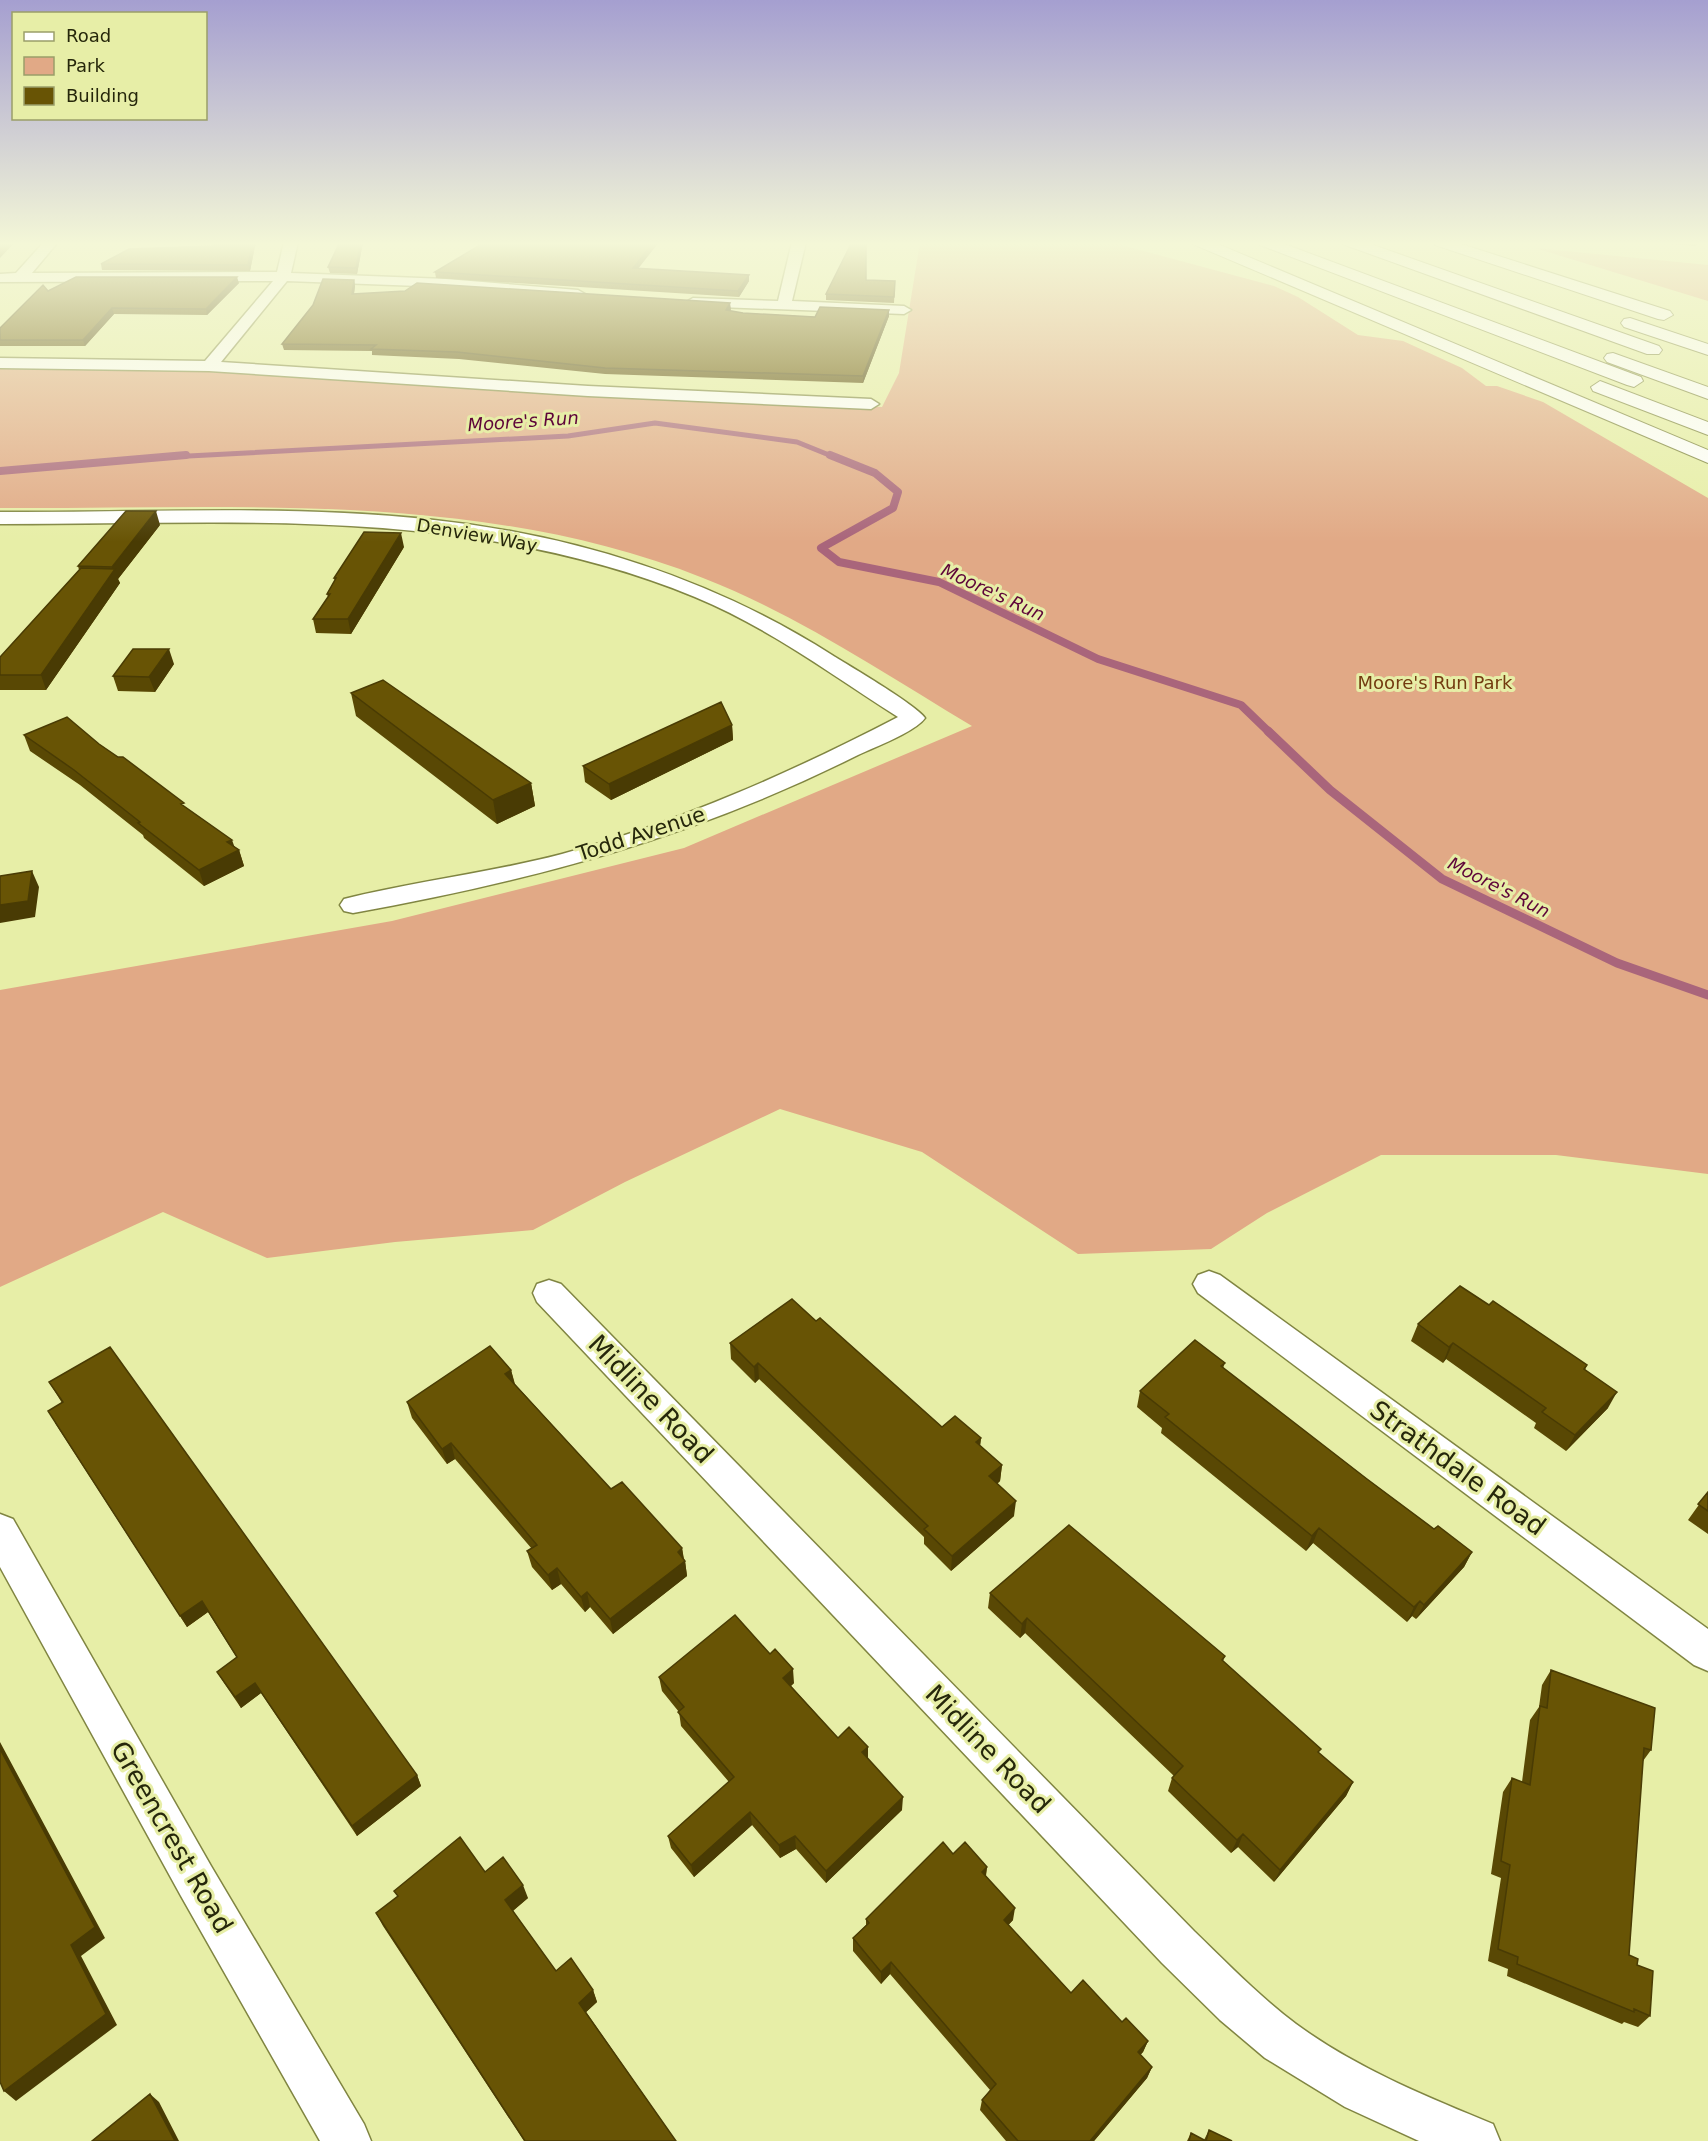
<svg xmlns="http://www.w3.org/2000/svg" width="1708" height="2141" font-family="'DejaVu Sans',sans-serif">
<rect width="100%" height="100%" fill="#e7eea7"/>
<path fill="#e1a986" d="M920,242H1110L1274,286L1298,297L1358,335L1403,341L1462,368L1486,386H1497L1543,402L1708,498V1174L1556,1155H1381L1267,1213L1211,1249L1078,1254L922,1152L780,1109L625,1182L533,1230L395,1242L267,1258L163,1212L0,1287V990L392,921L684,848L972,726C885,674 798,615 703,578C481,490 235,509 0,508V369L185,371L378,379L508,390L882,407L899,373Z
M1535,248L1708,265V301Z"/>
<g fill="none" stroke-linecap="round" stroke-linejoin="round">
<path stroke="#a9657b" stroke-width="5" d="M169,457L568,436L655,423L797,442L834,457"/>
<path stroke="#a9657b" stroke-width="8" d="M830,455L875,473L898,492L893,508L821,548L839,562L939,582L1098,659L1241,705L1270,733
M0,471L186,455"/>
<path stroke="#a9657b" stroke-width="9" d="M1268,731L1330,790L1442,879L1617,963L1708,995"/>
<defs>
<path id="minor" d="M44,242H58L32,273L277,272L284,242H298L291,273L446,279L578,290L585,294L578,298L446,287L287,281L221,362L588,386L871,399L879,404L871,409L588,396L209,371L0,368V358L205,361L273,281L0,282V274L16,273Z
M792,242H806L792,301L904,306L911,310L904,314L693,306L686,302L693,298L778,301Z
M0,512C144,513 291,504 434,520C575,535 713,579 832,655C851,667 915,704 925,718C915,732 875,747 858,755C692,838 535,880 353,913L344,911L340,905L344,899C416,881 490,873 562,854C680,822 790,773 898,717C832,675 768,627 695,597C471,505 237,524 0,524Z
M1209,1271L1220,1275L1708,1629V1671L1694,1665L1198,1293L1193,1284L1198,1275Z
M549,1280L561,1284L1194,1931C1227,1963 1259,1996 1296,2024C1356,2068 1425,2096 1493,2124L1500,2141H1419L1345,2107L1265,2058L1220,2020L1162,1963L537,1302L533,1293L537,1284Z
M0,1514L13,1519L211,1866L364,2124L371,2141H320L181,1896L0,1567Z"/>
<path id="motorway" d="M1192,242H1213L1708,450V463L1195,245Z
M1257,242H1279L1641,377L1643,381L1634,387L1627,385L1260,245Z
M1342,242H1365L1659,346L1662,350L1659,354H1647L1345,245Z
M1432,242H1455L1670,311L1673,315L1664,320L1658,319L1435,245Z
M1630,318L1708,344V355L1624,327L1621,323L1624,319Z
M1613,353L1708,387V399L1607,362L1604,358L1607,354Z
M1600,381L1708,422V435L1593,391L1591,387Z"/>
</defs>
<use href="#minor" stroke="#808542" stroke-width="3"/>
<use href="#motorway" stroke="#808542" stroke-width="2"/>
<use href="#minor" fill="#fff" fill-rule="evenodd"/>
<use href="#motorway" fill="#fff" fill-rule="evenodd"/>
</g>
<path fill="#594804" d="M216,242H257L255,246L250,271L102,270L101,264L214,246Z
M340,242H363L357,274L330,273L328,267Z
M485,242H659L638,268L749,281L739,297L436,278L435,272Z
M1645,242H1697L1696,246Z
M354,280L355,286L354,294L731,309L730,311L743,313L815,317L889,310V316L863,383L605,374L459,359L372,355V351L284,350L282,344Z
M895,281L894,303L826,300V294Z
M239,283L207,315L114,314L85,346H0V328L48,291Z
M160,525L118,579L120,583L46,690H0V657L79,570L78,566Z
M404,547L351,634L316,633L313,619L328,597L327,594L335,581L334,578Z
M174,664L155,692L118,691L113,676Z
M351,693L531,783L535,806L497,824L356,716Z
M732,725L733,740L611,800L585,782L583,766Z
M24,735L99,744L185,807L239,850L244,866L204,886L144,838L143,835L80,785L30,751Z
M1489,1305L1587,1365L1585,1370L1608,1408L1566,1451L1534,1428L1536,1423L1446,1359L1443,1363L1411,1341L1418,1324Z
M816,1321L942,1427L981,1438L980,1446L1002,1465L1000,1481L997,1484L1014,1516L951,1571L924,1544V1537L759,1379L755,1383L731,1359L730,1343Z
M1225,1363L1223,1368L1367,1479L1434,1529L1472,1552L1464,1567L1416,1619L1412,1616L1407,1622L1313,1543L1306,1551L1161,1433L1162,1428L1137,1407L1140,1391Z
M511,1370L515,1384L611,1489L682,1548L684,1559L685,1561L687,1576L613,1634L590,1607L585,1612L561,1584L552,1590L532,1567L527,1551L532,1549L455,1459L447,1464L412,1418L407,1402Z
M49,1382L417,1775L421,1786L357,1836L261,1693L241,1708L224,1683L217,1672L237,1658L208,1612L187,1627L55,1423L62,1403Z
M1708,1492V1534L1688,1520Z
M990,1593L1225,1656L1223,1661L1319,1753L1353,1782L1346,1796L1274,1882L1238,1847L1231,1853L1168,1791L1172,1778L1174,1776L1025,1633L1020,1638L988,1608Z
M1551,1670L1651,1750L1643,1761L1629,1955L1637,1965L1650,2016L1638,2027L1624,2022L1622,2024L1507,1976L1508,1969L1488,1961L1501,1878L1491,1874L1503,1792L1512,1778L1522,1782L1530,1720L1539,1707L1542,1685Z
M659,1677L794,1683L791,1686L838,1738L868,1759L902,1810L826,1883L796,1849L780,1858L752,1825L694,1877L671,1848L668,1836L729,1782L681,1726L679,1712L662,1691Z
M953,1854L987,1867L986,1876L1013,1920L1008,1925L1071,1993L1122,2022L1148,2041L1143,2052L1140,2055L1152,2067L1147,2078L1094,2141H1006L980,2110L982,2100L990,2090L890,1974L881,1984L853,1951V1938L866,1925V1919Z
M485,1872L528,1898L513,1911L556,1971L593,1990L597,2002L586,2012L676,2141H524L383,1926L376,1913Z
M1209,2130L1232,2141H1187L1191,2133L1204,2140Z"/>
<path fill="#493b04" d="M7,242H15L0,258V250Z
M253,242H257L255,246L250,271L248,265Z
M361,242H363L357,274L356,268Z
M654,242H659L634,274L633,268Z
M749,275V281L739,297L738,291Z
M237,277L239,283L207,315L206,309Z
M354,280L355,286L353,300L352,294Z
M730,303L731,309L726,316V310Z
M112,308L114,314L85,346L83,340Z
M889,310V316L863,383V376Z
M156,511L160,525L118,579L120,583L46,690L41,675L113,571L112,567Z
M401,533L404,547L351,634L348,619Z
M169,649L174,664L155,692L149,677Z
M732,725L733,740L611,800L609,784Z
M531,783L535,806L497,824L493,800Z
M232,840L236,851L239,850L244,866L204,886L199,870L227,842Z
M32,871L39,887L35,917L0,923V905Z
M1453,1343L1446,1359L1443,1363L1449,1347Z
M758,1363L759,1379L755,1383L754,1367Z
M511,1370L515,1386L505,1374Z
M1617,1392L1608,1408L1566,1451L1575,1435Z
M981,1438L979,1454L976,1442Z
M451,1443L455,1459L447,1464L442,1449Z
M1002,1465L1000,1481L987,1492L989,1476Z
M1016,1501L1014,1516L951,1571L952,1556Z
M1319,1528L1313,1543L1306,1551L1312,1536Z
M682,1548L684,1562L685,1561L687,1576L613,1634L610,1619Z
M1472,1552L1464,1567L1416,1619L1424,1605Z
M557,1568L561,1584L552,1590L548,1575Z
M587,1592L590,1607L585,1612L581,1597Z
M202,1601L208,1612L187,1627L180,1616Z
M1420,1601L1412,1616L1407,1622L1414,1607Z
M1027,1618L1025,1633L1020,1638L1022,1624Z
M793,1669L794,1683L784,1692L783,1678Z
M255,1683L261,1693L241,1708L235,1697Z
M0,1742L105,1938L81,1956L117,2025L16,2101L4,2091L71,1945L0,1749Z
M868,1747V1760L862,1752Z
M417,1775L421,1786L357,1836L352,1826Z
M1353,1782L1346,1796L1274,1882L1280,1870Z
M903,1797L902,1810L826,1883V1871Z
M750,1812L752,1825L694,1877L691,1865Z
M1243,1834L1238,1847L1231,1853L1237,1840Z
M795,1836L796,1849L780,1858L779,1845Z
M987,1867L985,1880L982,1872Z
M523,1885L528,1898L510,1913L505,1900Z
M1015,1908L1013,1920L1002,1932L1004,1920Z
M891,1962L890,1974L881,1984V1972Z
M593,1990L597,2002L584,2014L579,2003Z
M1148,2041L1143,2052L1133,2063L1138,2052Z
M1152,2067L1147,2078L1094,2141H1090Z
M150,2094L159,2102L179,2141H175Z"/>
<path fill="#685405" stroke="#493b04" stroke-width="1.5" d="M0,242H7L0,250Z
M216,242H253L248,265L101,264L129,249L214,246Z
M340,242H361L356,268L328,267Z
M485,242H654L633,268L749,275L738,291L435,272Z
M852,242H866V280L895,281L894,297L826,294Z
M76,277H237L206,309L112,308L83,340H0V328L43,285L48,291Z
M323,279L354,280L352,294L405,291L417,283L730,303L726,310L743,313L815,317L820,307L889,310L863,376L605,368L457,352L371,349L376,345L282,344L313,305Z
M126,511H156L112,567L78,566Z
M364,532L401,533L348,619H313L330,594H327L336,578H334Z
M81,568L115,569L41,675H0V657Z
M133,649H169L149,677L113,676Z
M383,680L531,783L493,800L351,693Z
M721,702L732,725L609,784L583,766Z
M67,717L99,744L118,757H123L184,803L181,804L232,840L227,842L239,850L199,870L138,823L140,822L74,770L24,735Z
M32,871L28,901L0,905V876Z
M1460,1286L1489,1305L1493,1301L1587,1365L1584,1369L1617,1392L1575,1435L1542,1412L1546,1408L1453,1343L1449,1347L1418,1324Z
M792,1299L816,1321L820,1318L942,1427L955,1416L981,1438L976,1442L1002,1465L989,1476L1016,1501L952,1556L924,1529L928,1526L758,1363L754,1367L730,1343Z
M1195,1340L1225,1363L1221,1366L1367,1479L1434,1529L1438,1526L1472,1552L1424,1605L1420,1601L1414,1607L1319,1528L1312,1536L1165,1417L1169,1414L1140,1391Z
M490,1346L511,1370L505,1374L611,1489L622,1482L682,1548L678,1552L685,1561L610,1619L587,1592L581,1597L557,1568L548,1575L527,1551L537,1545L451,1443L442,1449L407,1402Z
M110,1347L417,1775L352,1826L255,1683L235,1697L217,1672L237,1657L202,1601L180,1616L48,1411L63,1402L49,1382Z
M1708,1492V1511L1698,1504Z
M1069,1525L1225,1656L1222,1660L1321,1749L1318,1752L1353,1782L1280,1870L1243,1834L1237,1840L1172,1778L1183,1766L1027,1618L1022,1624L990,1593Z
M735,1615L770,1654L775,1649L793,1669L783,1678L838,1738L849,1727L868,1747L862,1752L903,1797L826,1871L795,1836L779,1845L750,1812L691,1865L668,1836L734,1777L678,1712L684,1707L659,1677Z
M1551,1670L1655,1708L1651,1750L1644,1748L1629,1955L1638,1959L1637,1965L1653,1971L1650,2016L1634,2009V2012L1517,1964L1518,1957L1498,1949L1510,1865L1501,1861L1512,1778L1530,1785L1540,1706L1547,1708Z
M0,1749L95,1927L71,1945L106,2014L4,2091L0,2082Z
M460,1837L485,1872L503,1857L523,1885L505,1900L556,1971L571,1958L593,1990L579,2003L676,2141H525L376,1913L398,1896L394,1891Z
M943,1842L953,1854L965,1842L987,1867L982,1872L1015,1908L1004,1920L1071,1993L1083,1980L1122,2022L1126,2018L1148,2041L1138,2052L1152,2067L1090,2141H1018L982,2100L996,2084L891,1962L881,1972L853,1938L869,1923L866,1919Z
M150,2094L175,2141H92Z
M1209,2130L1232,2141H1206Z
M1191,2133L1206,2141H1189Z"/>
<linearGradient id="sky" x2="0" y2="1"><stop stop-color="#a59fd0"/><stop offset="0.45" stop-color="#f4f7d7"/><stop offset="1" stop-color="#f4f7d7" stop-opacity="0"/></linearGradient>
<rect width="1708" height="542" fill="url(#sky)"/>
<g text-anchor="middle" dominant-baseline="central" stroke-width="6" stroke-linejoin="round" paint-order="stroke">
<g font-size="18" font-style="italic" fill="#5e0539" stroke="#e7eea7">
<text transform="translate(523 421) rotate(-4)">Moore's Run</text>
<text transform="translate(993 592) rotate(25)">Moore's Run</text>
<text transform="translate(1499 887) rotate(27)">Moore's Run</text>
</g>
<g font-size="18" fill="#26270b" stroke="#e7eea7">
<text transform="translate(477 535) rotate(10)">Denview Way</text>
</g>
<g font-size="18" fill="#733b10" stroke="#e7eea7">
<text x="1435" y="682">Moore's Run Park</text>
</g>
<g font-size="21" fill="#26270b" stroke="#e7eea7">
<text transform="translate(641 834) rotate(-18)">Todd Avenue</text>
</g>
<g font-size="26" fill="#26270b" stroke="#e7eea7">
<text transform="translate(651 1399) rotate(46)">Midline Road</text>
<text transform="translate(1458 1468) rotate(36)">Strathdale Road</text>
<text transform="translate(988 1749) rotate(46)">Midline Road</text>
<text transform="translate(172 1837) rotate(60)">Greencrest Road</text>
</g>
</g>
<rect x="12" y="12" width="195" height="108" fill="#e7eea7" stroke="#9a9e69" stroke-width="1.5"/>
<rect x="24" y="32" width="30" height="9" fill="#ffffff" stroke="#9a9e69" stroke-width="1.5"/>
<text x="66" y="42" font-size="18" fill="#26270b">Road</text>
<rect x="24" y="57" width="30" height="18" fill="#e1a986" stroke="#9a9e69" stroke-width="1.5"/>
<text x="66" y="72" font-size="18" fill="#26270b">Park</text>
<rect x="24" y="87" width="30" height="18" fill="#685405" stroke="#9a9e69" stroke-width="1.5"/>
<text x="66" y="102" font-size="18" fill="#26270b">Building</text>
</svg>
